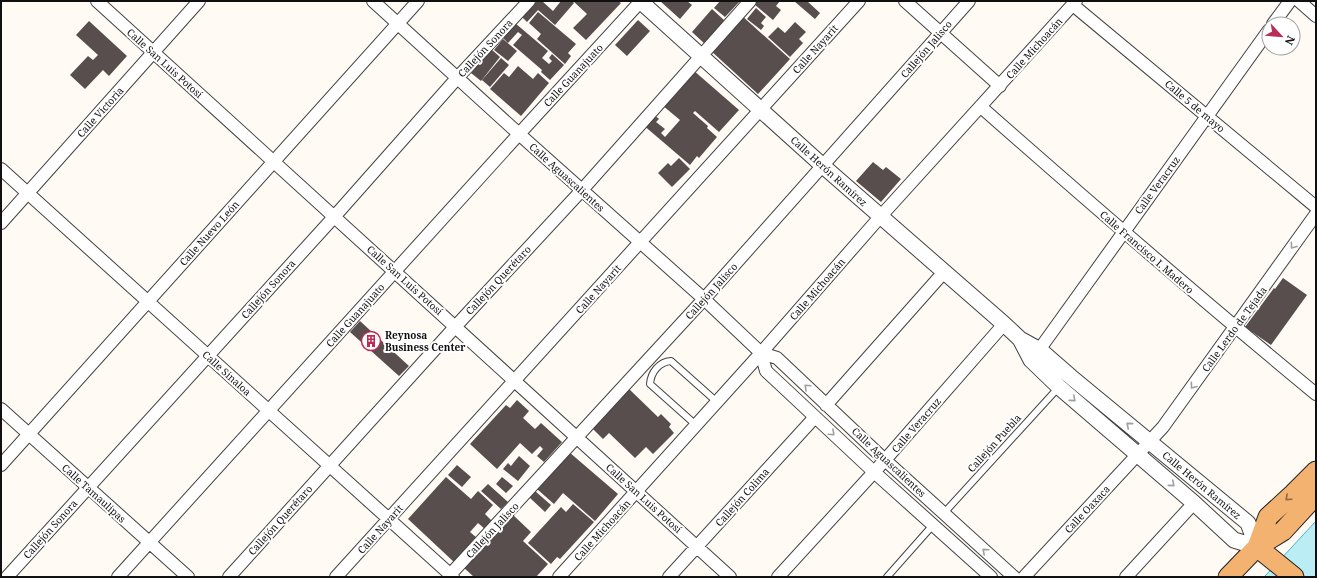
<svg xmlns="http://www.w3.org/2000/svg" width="1317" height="578" font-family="'Noto Serif',serif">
<rect width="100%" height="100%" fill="#fffaf4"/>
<path fill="#baedf4" stroke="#44b5c9" d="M1316,521V577H1264L1266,575Z"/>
<path fill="#584e4d" d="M537,1H542L553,11L561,1H572L574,3L555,25L538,10L527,22L522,17Z
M573,1H618L621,3L586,40L573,28L587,14Z
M660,1H687L692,5L680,19Z
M720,1H740L725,17L714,8Z
M757,1H780L776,6L781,10L773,20L754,4Z
M794,1H807L820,13L815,19Z
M756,8L766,17L761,23L764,26L761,30L747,19Z
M712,9L725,21L705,44L692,32Z
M538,12L576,44L568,53L571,56L565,64L537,39L541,34L529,23Z
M741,15L790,59L758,94L710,50Z
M638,20L650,31L627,56L615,45Z
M89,21L127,56L109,76L103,70L85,89L70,75L88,56L93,60L98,55L76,35Z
M795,22L806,32L799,39L803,43L790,57L768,37L778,27L785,33Z
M515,23L548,51L542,58L549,64L552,61L549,58L552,54L564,65L550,80L541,72L542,70L513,45L522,35L518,32L508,43L502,37Z
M503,39L517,51L508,61L494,50Z
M491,49L500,57L481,81L471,73Z
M501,58L509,65L490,87L482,80Z
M518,66L533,79L538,73L549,83L521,116L490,89L504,73L509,77Z
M693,70L739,110L719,132L695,111L693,113L708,126L707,128L717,137L699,158L697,156L690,165L642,124L652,113L659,119L656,122L665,129L661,133L665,137L680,120L662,105Z
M679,158L690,169L672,187L658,173L668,163L671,166Z
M873,162L883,170L886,167L901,179L881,202L856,181Z
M1283,278L1307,295L1271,345L1245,327L1274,288L1275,289Z
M360,321L409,366L399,376L350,332Z
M628,388L658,417L661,414L671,424L669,427L674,433L653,454L646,447L635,458L609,433L603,439L591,427Z
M517,400L529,411L523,418L535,429L541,423L562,442L544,462L537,456L543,449L540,446L532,454L520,443L497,469L470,444L506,405L510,408Z
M569,452L618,494L595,521L563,493L554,504L537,489Z
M519,456L530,466L518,481L503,469L508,463L511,466Z
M457,465L471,477L462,487L448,475Z
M446,477L471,499L478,491L493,505L485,514L493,522L486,530L478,523L470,532L477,538L455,563L408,519Z
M502,477L513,486L506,493L496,484Z
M488,484L508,502L501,509L481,491Z
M535,491L551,505L545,512L529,497Z
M573,504L594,522L560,559L557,557L551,564L528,543L561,507L566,512Z
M512,514L531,532L523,541L548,564L536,577H474L463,567Z"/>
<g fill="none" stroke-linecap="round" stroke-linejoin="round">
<defs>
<path id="service" d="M696,425L650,384C651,372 659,362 671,361L717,402
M944,513L1059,387
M887,577L933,525"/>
<path id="minor" d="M97,1L730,577
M373,1L519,134L704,299L761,353L777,358L885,460L1014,577
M905,1L1000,86
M1299,1L1316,16
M1073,5L1316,207
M1273,24L1290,1
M981,107C1091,204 1202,300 1316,394
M1,169L453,577
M1,223L199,1
M761,353L766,371L874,472L991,577
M1034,357L1269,30
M826,405L944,272
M1,409L188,577
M1,465L418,1
M7,577L334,217L458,77L529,1
M118,577L519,134L641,1
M229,577L455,327L582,190L750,1
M336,577L859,1
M448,577L704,299L969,1
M559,577L761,353L880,217L1076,1
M669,577L815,417
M778,577L885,460L1004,324
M1024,577L1163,427L1316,214
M1126,577L1194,503"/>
<path id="tertiary" d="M640,1L823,166L1004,324L1020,339L1031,360L1059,387L1194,503L1234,540L1257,547
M1020,339L1040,350L1071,377L1248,523L1257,547"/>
<path id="primary" d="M1257,547L1268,517L1293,494L1316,471
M1257,547L1294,577
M1228,577L1257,547L1283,531L1316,495"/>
</defs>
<use href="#service" stroke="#434343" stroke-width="8"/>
<use href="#minor" stroke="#434343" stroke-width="14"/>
<use href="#tertiary" stroke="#434343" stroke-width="17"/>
<use href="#primary" stroke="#212121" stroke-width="21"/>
<use href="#service" stroke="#fff" stroke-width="6"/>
<use href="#minor" stroke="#fff" stroke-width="12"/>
<use href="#tertiary" stroke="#fff" stroke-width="15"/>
<use href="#primary" stroke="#f3b26f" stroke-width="19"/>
</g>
<defs><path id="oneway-chevron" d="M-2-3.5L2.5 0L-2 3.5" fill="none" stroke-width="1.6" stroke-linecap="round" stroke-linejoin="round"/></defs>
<g stroke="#9f9f9f">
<use href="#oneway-chevron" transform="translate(1293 246) rotate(126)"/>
<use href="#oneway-chevron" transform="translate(1193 386) rotate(126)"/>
<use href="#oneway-chevron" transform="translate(807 387) rotate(-137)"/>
<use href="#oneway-chevron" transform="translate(1073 399) rotate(41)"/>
<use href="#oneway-chevron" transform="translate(1129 425) rotate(-140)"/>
<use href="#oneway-chevron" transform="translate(832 433) rotate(43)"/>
<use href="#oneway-chevron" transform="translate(1172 484) rotate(40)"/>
<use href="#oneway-chevron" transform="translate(985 551) rotate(-138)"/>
</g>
<use stroke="#8d6944" href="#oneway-chevron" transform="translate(1288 498) rotate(138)"/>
<defs>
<symbol id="building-ring" viewBox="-11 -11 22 22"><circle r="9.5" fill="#fff" stroke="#bc2c57" stroke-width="1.5"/><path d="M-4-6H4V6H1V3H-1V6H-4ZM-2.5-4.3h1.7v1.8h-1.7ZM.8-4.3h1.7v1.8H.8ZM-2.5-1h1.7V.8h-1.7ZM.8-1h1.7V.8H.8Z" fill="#bc2c57"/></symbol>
</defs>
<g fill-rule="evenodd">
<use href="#building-ring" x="360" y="330" width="22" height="22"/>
</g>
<g text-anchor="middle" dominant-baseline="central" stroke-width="4" stroke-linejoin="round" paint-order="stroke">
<g font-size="10" fill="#101010" stroke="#fff">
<text transform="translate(485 48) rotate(-47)">Callejón Sonora</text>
<text transform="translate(1034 48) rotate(-48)">Calle Michoacán</text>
<text transform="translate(815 49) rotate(-48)">Calle Nayarit</text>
<text transform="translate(926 49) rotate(-49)">Callejón Jalisco</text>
<text transform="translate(165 63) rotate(42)">Calle San Luis Potosí</text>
<text transform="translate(573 75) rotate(-47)">Calle Guanajuato</text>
<text transform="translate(1195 106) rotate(40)">Calle 5 de mayo</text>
<text transform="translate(100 112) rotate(-48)">Calle Victoria</text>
<text transform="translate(829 171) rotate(42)">Calle Herón Ramírez</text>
<text transform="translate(567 177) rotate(42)">Calle Aguascalientes</text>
<text transform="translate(1157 185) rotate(-54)">Calle Veracruz</text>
<text transform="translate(209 233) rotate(-48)">Calle Nuevo León</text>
<text transform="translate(1147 252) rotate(41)">Calle Francisco I. Madero</text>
<text transform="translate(405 280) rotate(42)">Calle San Luis Potosí</text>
<text transform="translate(498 280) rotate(-47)">Callejón Querétaro</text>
<text transform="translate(268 289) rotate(-48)">Callejón Sonora</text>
<text transform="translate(598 289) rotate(-48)">Calle Nayarit</text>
<text transform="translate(817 289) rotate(-49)">Calle Michoacán</text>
<text transform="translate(711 291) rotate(-48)">Callejón Jalisco</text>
<text transform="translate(355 315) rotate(-48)">Calle Guanajuato</text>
<text transform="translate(1234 329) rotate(-54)">Calle Lerdo de Tejada</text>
<text transform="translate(227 373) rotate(42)">Calle Sinaloa</text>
<text transform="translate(916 425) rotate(-49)">Calle Veracruz</text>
<text transform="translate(994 443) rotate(-48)">Callejón Puebla</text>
<text transform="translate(889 462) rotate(43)">Calle Aguascalientes</text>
<text transform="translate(1202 485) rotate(40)">Calle Herón Ramírez</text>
<text transform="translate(94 493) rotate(42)">Calle Tamaulipas</text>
<text transform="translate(742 497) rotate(-48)">Callejón Colima</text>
<text transform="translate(644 498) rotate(42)">Calle San Luis Potosí</text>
<text transform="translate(1087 509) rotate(-47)">Calle Oaxaca</text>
<text transform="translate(280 520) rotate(-48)">Callejón Querétaro</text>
<text transform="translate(50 529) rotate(-48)">Callejón Sonora</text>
<text transform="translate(380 529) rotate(-48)">Calle Nayarit</text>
<text transform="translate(492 530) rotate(-47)">Callejón Jalisco</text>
<text transform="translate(602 530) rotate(-48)">Calle Michoacán</text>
</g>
<g font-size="10" font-weight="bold" fill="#101010" stroke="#fff" text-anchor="start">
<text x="385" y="335">Reynosa<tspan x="385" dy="12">Business Center</tspan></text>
</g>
</g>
<rect width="1317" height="578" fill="none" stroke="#101010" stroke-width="4"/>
<g transform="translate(1281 36) rotate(116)"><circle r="19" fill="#ffffff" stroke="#9f9f9f"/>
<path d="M0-3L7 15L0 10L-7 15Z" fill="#bc2c57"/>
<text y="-6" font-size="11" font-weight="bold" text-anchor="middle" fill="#101010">N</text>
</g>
</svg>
